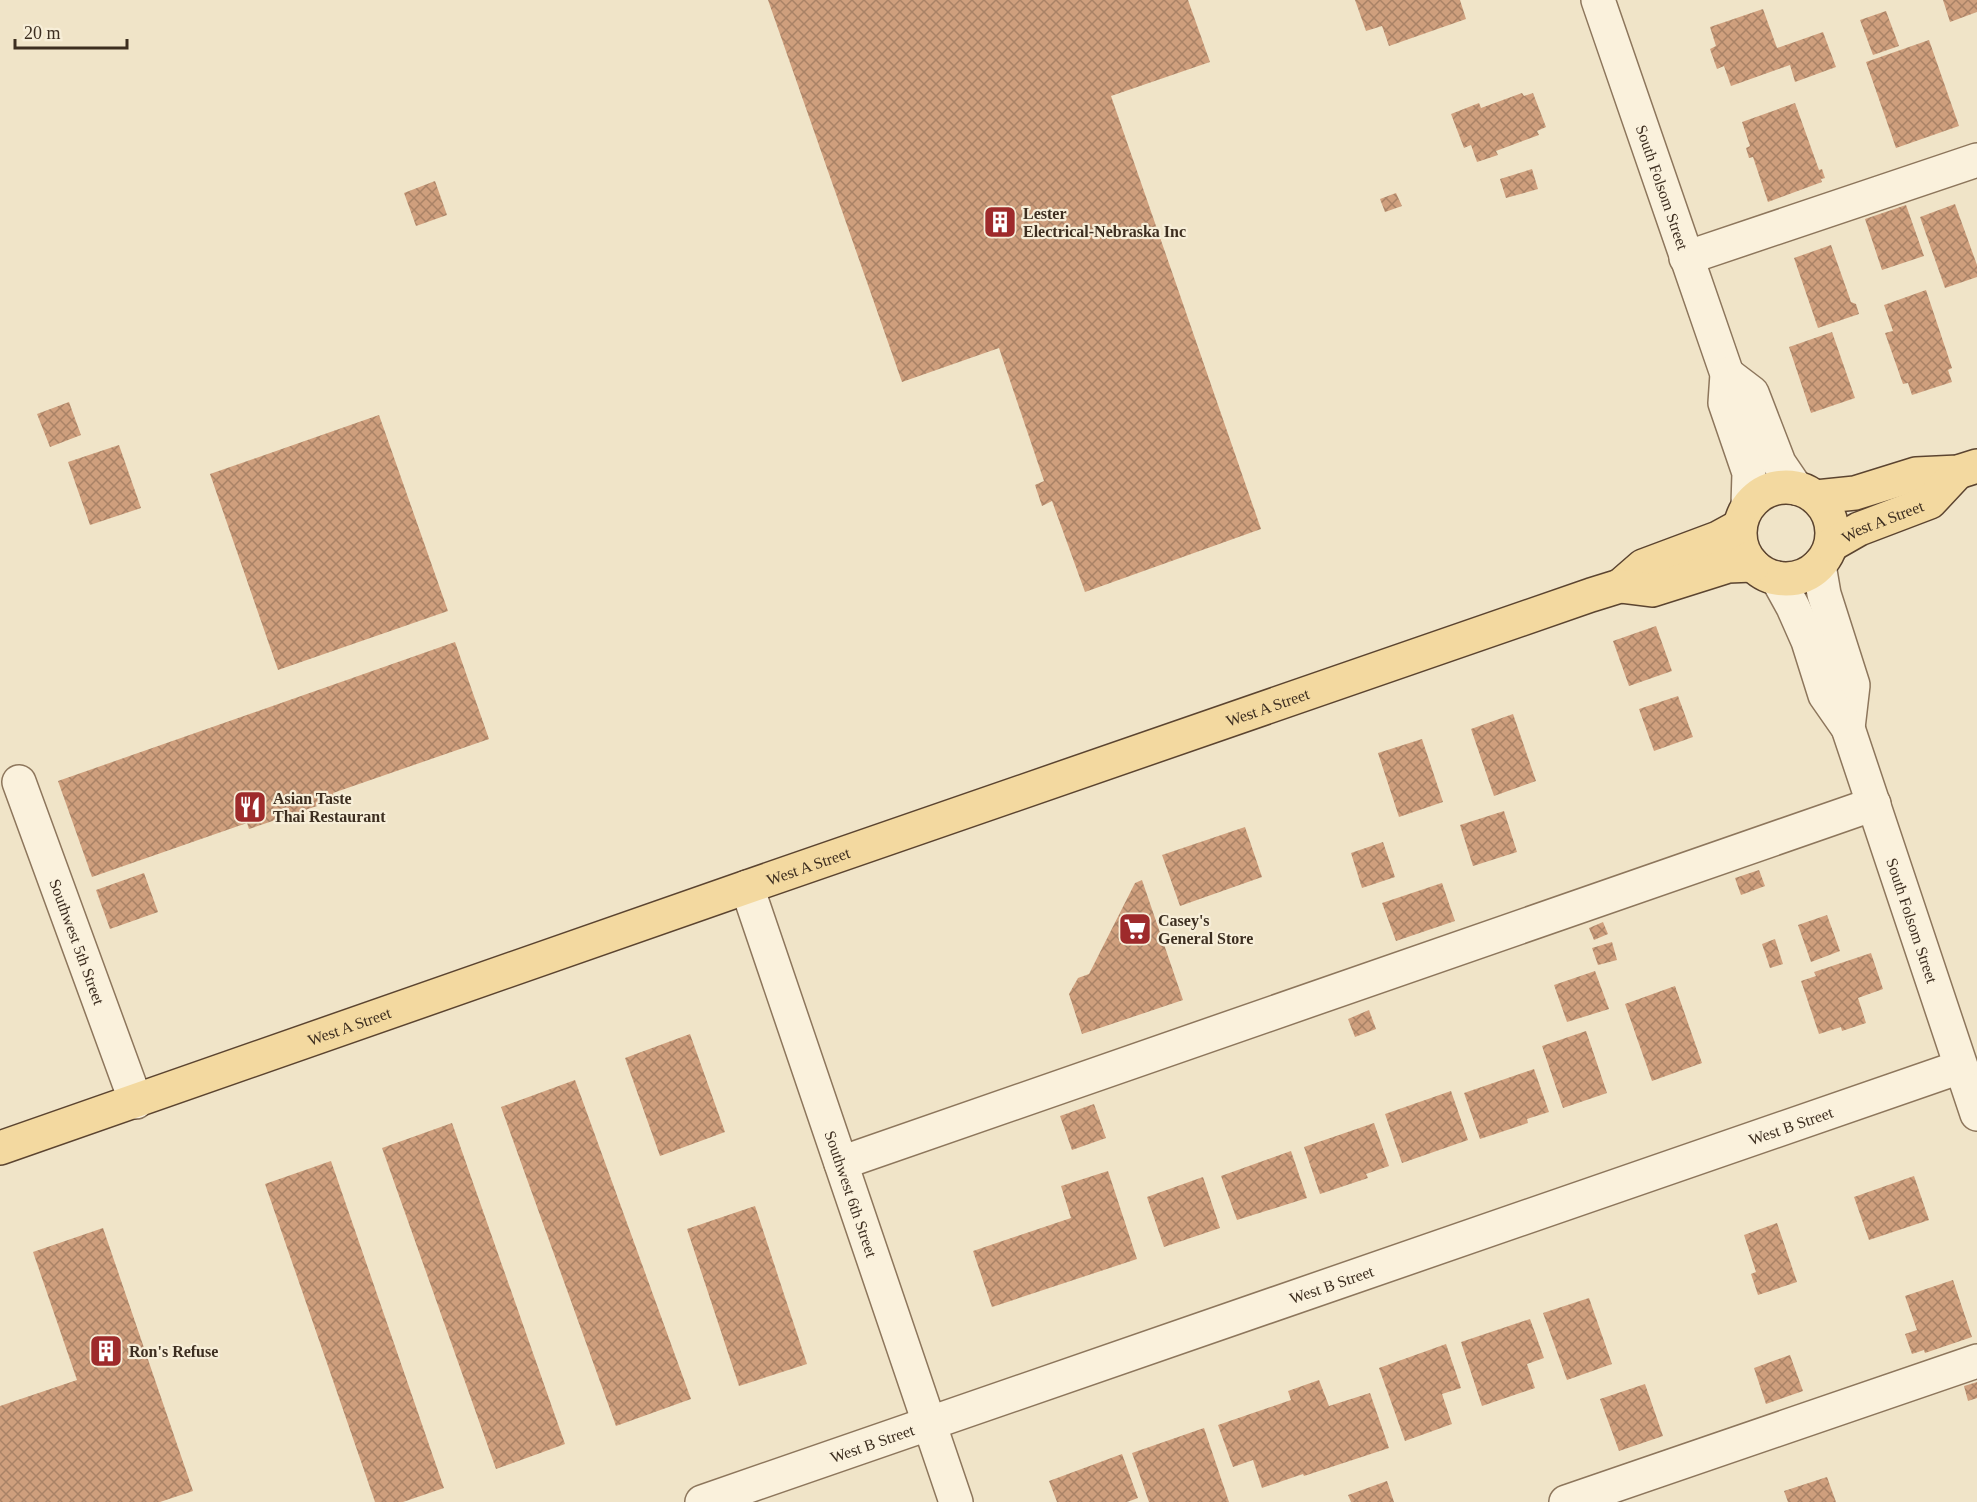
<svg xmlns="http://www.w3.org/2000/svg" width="1977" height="1502" font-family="'Times New Roman',serif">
<defs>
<pattern id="building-cross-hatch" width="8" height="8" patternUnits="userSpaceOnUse" patternTransform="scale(1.5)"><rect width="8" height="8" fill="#cf9f7d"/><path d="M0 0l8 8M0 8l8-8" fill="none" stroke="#a98266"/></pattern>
</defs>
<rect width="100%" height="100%" fill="#f0e4c8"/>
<path fill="url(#building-cross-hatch)" d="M768,0H1188L1210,62L1111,96L1261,529L1085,592L1052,501L1042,506L1035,485L1044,481L999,348L902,382Z
M1355,0H1460L1466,19L1389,46L1382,26L1366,31Z
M1943,0H1977V12L1950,22Z
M1763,9L1777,48L1823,32L1836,67L1795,82L1790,65L1731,86L1724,66L1717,69L1710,49L1716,46L1710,27Z
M1886,11L1899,46L1873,55L1860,20Z
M1929,40L1959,126L1896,148L1866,62Z
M1522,93L1524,96L1533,93L1546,127L1537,131L1539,135L1496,151L1498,155L1477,162L1471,145L1464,148L1451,114L1479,103L1481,108Z
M1795,103L1819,170L1822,169L1825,178L1821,179L1822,182L1768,202L1753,157L1749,158L1746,148L1750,146L1742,122Z
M1532,169L1538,189L1506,198L1500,179Z
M435,181L447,215L416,226L404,193Z
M1396,193L1402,206L1385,212L1380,199Z
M1955,204L1977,265V277L1945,288L1920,217Z
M1906,205L1924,256L1882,270L1865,219Z
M1831,245L1851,302L1856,304L1859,314L1818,328L1794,258Z
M1926,290L1952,368L1948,370L1952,382L1912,395L1908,383L1903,384L1885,333L1893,331L1884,305Z
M1832,332L1855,398L1811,413L1789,347Z
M69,402L81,435L50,447L37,414Z
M379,415L448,611L278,670L210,474Z
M119,445L141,508L90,525L68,462Z
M1656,626L1672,671L1629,686L1613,641Z
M455,642L489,739L333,793L335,800L249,829L247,823L92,877L58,781Z
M1678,696L1693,737L1654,751L1639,709Z
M1513,714L1536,781L1494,796L1471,729Z
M1422,739L1443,802L1399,817L1378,753Z
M1504,811L1517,852L1473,866L1460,825Z
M1245,827L1262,877L1180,906L1162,855Z
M1383,842L1395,877L1362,888L1351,853Z
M1759,870L1765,886L1741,895L1735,878Z
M144,873L158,912L110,929L96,890Z
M1142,880L1183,1000L1082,1034L1069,994L1078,978L1089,974L1135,883Z
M1442,883L1455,921L1396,941L1382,903Z
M1827,915L1840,951L1811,962L1798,925Z
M1603,922L1608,934L1594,940L1589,928Z
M1775,939L1783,964L1770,968L1762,944Z
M1612,942L1617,960L1598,965L1592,948Z
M1871,953L1883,989L1858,998L1866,1023L1842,1031L1841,1027L1819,1034L1801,981L1816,976L1814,972Z
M1595,971L1609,1009L1567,1022L1554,985Z
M1675,986L1702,1063L1652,1081L1625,1004Z
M1369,1010L1376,1029L1355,1037L1348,1019Z
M1586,1031L1607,1093L1563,1108L1542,1046Z
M690,1034L725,1132L660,1156L625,1058Z
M1534,1069L1549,1112L1527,1119L1528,1123L1480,1139L1464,1093Z
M575,1080L691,1399L616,1426L501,1107Z
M1451,1091L1468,1140L1402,1163L1385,1114Z
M1094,1104L1106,1138L1072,1150L1060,1116Z
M452,1123L565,1444L496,1469L382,1148Z
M1374,1123L1389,1166L1366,1174L1368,1178L1320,1194L1304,1147Z
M1291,1151L1307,1198L1237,1220L1221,1176Z
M331,1161L444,1488L403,1502H375L265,1184Z
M1108,1171L1137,1259L992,1307L973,1251L1071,1218L1061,1186Z
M1914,1176L1929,1220L1869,1240L1854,1197Z
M1203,1177L1220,1228L1164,1247L1147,1197Z
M755,1206L807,1364L739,1386L687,1229Z
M1777,1223L1797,1282L1758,1295L1751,1274L1756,1272L1744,1235Z
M103,1228L193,1491L160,1502H0V1406L77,1380L33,1252Z
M1953,1280L1972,1337L1925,1353L1924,1350L1912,1354L1905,1334L1917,1330L1905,1296Z
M1589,1298L1612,1364L1567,1380L1543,1313Z
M1530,1319L1544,1358L1527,1364L1535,1388L1482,1406L1461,1342Z
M1446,1344L1461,1388L1442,1394L1452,1424L1405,1441L1379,1368Z
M1790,1355L1803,1391L1766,1404L1754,1368Z
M1319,1380L1329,1406L1370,1393L1389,1448L1304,1476L1303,1474L1262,1488L1253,1460L1233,1467L1218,1425L1291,1400L1288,1391Z
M1977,1382V1398L1968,1401L1964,1386Z
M1645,1384L1663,1436L1619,1451L1600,1399Z
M1204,1428L1229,1502H1149L1132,1453Z
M1122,1454L1138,1498L1127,1502H1057L1049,1481Z
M1827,1477L1836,1502H1788L1784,1491Z
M1387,1481L1394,1502H1351L1348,1495Z"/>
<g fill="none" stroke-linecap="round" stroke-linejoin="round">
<defs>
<g id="minor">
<path id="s1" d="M1598,0L1727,374L1725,403L1749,473L1748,505"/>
<path d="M1686,258L1977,160"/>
<path d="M1727,374L1752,393L1779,463L1796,488"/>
<path d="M1819,565L1824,594L1853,685L1848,728"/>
<path id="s2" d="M1777,578L1793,607L1808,641L1825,695L1848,728L1977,1114"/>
<path id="s3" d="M19,782L136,1102"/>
<path id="s4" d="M747,887L956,1502"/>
<path d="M841,1163L1874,804"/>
<path id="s5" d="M702,1502L1960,1067"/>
<path d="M1566,1502L1977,1361"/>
</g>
<g id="major">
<circle cx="1786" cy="533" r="46"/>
<path d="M1816,497L1855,493L1916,474L1958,472L1977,466"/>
<path id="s6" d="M1831,545L1859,529L1930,502L1958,472"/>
<path d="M1620,586L1643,566L1718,538L1740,526"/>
<path id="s7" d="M0,1148L747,887L1591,595L1620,586L1652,590L1728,566L1753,565"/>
</g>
</defs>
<use href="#minor" stroke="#8d765c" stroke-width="36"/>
<use href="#major" stroke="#5b4430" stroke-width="36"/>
<use href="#minor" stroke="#faf1dc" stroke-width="33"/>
<use href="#major" stroke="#f3d9a0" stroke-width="33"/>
</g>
<defs>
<symbol id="building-square" viewBox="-11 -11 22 22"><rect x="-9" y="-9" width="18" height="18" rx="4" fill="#9e2a2b" stroke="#f7eed8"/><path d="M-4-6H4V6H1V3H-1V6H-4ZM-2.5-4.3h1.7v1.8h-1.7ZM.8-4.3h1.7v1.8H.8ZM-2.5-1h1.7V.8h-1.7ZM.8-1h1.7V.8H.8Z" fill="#fff"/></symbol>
<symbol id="restaurant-square" viewBox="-11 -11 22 22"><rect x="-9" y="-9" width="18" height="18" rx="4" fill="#9e2a2b" stroke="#f7eed8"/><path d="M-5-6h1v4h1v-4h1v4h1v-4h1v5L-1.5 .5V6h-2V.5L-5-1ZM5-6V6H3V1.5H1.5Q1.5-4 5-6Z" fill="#fff"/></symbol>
<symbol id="supermarket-square" viewBox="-11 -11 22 22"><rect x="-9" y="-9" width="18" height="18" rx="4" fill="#9e2a2b" stroke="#f7eed8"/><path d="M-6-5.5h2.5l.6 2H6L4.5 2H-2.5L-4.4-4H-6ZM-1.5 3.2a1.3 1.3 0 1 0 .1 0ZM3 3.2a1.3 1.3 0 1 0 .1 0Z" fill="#fff"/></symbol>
</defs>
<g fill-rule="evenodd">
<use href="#building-square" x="981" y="203" width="38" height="38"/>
<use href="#restaurant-square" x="231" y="788" width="38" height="38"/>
<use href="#supermarket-square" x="1116" y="910" width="38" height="38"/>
<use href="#building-square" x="87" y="1332" width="38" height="38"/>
</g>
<g text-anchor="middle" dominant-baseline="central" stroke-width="4.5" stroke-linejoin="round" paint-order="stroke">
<g font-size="16" fill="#3d2e20" stroke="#f7eed8">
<text stroke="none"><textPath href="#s1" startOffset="198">South Folsom Street</textPath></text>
<text stroke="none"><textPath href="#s6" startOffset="57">West A Street</textPath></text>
<text stroke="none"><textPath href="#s7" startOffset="1342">West A Street</textPath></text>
<text stroke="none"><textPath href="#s7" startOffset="856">West A Street</textPath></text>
<text stroke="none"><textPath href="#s2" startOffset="370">South Folsom Street</textPath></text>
<text stroke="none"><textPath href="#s3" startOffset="170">Southwest 5th Street</textPath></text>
<text stroke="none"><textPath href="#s7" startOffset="370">West A Street</textPath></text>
<text stroke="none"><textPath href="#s5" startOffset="1152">West B Street</textPath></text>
<text stroke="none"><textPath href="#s4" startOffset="324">Southwest 6th Street</textPath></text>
<text stroke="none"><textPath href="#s5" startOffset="666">West B Street</textPath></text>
<text stroke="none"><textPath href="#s5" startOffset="180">West B Street</textPath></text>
</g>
<g font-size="16" font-weight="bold" fill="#3d2e20" stroke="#f7eed8" text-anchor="start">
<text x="1023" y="213">Lester<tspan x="1023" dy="18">Electrical-Nebraska Inc</tspan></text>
<text x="273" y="798">Asian Taste<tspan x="273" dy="18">Thai Restaurant</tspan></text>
<text x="1158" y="920">Casey's<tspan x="1158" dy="18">General Store</tspan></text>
<text x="129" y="1351">Ron's Refuse</text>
</g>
</g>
<path d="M15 39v9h112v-9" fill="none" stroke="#3d2e20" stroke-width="3"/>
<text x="24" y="39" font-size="18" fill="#3d2e20" stroke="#f7eed8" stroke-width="4.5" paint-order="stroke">20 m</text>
</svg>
